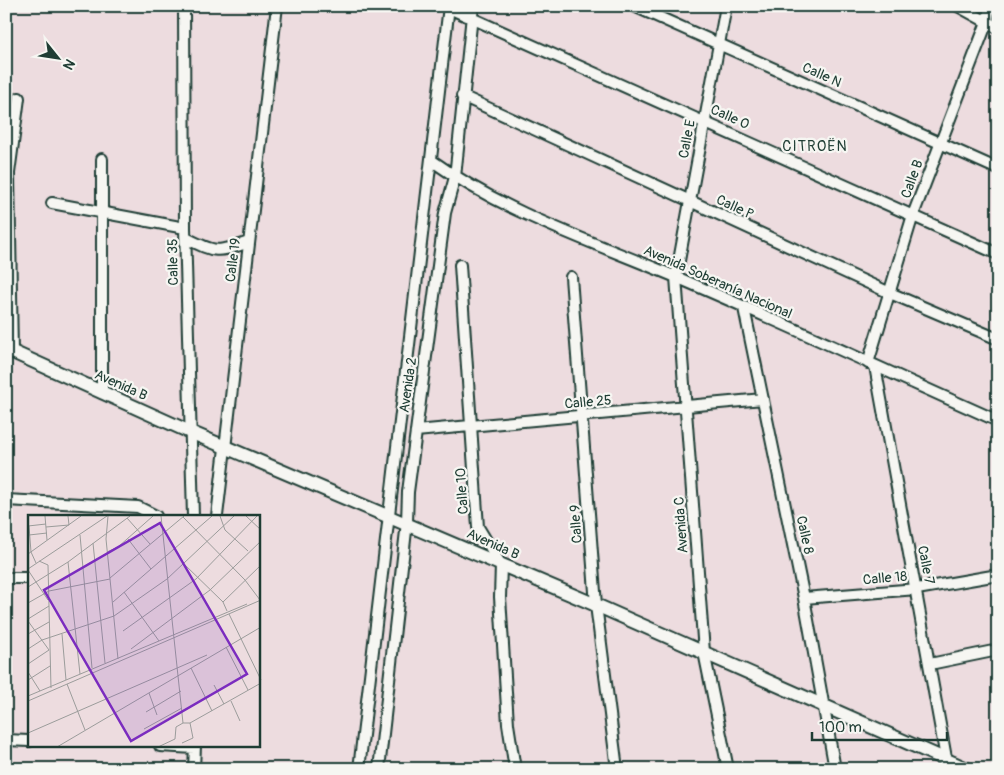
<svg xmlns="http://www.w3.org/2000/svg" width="1004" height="775" font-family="Pangolin,sans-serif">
<rect width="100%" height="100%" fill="#eddcdf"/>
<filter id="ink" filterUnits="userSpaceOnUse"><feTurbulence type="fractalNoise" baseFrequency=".02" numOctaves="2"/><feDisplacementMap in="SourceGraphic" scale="10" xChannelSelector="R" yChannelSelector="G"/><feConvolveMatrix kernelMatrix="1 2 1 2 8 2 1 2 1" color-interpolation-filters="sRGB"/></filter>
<g filter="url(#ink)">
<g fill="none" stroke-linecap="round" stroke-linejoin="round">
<defs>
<path id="minor" d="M184,6L185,228L193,516
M634,6L998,169
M726,6L676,277L704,652L728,769
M958,6L998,28
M449,8L998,254
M462,96L890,293L998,339
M102,159V393
M431,160C505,213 593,242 676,277C784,323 890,373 998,421
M52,203L185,228
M186,238C215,253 217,253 249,242
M460,265L478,527L501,565L500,597L508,724L515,769
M571,277L596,605L617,769
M744,308L804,598L835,769
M12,352L9,173L19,98
M868,363L913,215L987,22L990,6
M875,366L948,769
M416,431L763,399
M6,500L138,507L156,516
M217,516L277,6
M6,578H29
M804,598L917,589L998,575
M930,664L998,650
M6,740L29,741
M160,746L194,748
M194,769L195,746
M359,769L449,6
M379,769L407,522L408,492L445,213L455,177L473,6"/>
<path id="tertiary" d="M6,349L190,432L596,605L967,769"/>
</defs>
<use href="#minor" stroke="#1f3d34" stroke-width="14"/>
<use href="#tertiary" stroke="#1f3d34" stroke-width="16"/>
<use href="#minor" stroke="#f6f6f2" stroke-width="10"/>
<use href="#tertiary" stroke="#f6f6f2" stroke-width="12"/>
</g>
</g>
<g text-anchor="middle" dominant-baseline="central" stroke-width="4.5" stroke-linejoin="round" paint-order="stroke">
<g font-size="14" fill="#1f3d34" stroke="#f6f6f2">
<text transform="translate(822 75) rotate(24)">Calle N</text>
<text transform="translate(730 117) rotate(24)">Calle O</text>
<text transform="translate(687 139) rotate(-79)">Calle E</text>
<text transform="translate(912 179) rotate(-70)">Calle B</text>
<text transform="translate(735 207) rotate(25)">Calle P</text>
<text transform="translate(233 260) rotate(-83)">Calle 19</text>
<text transform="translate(173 262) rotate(-91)">Calle 35</text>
<text transform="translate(718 282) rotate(24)">Avenida Soberanía Nacional</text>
<text transform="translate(121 385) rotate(24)">Avenida B</text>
<text transform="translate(408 385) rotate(-82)">Avenida 2</text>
<text transform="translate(588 402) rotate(-5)">Calle 25</text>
<text transform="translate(462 491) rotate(-94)">Calle 10</text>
<text transform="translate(576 524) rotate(-94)">Calle 9</text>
<text transform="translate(681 525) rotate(-94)">Avenida C</text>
<text transform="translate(805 535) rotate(78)">Calle 8</text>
<text transform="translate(493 544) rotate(24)">Avenida B</text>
<text transform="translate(926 565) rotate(79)">Calle 7</text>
<text transform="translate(885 578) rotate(-5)">Calle 18</text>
</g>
<g font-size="15" letter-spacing="1" fill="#1f3d34" stroke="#f6f6f2">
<text x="815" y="146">CITROËN</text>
</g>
</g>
<g transform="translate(28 515)">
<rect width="232" height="232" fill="#eddcdf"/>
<path fill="none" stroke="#9b9c9b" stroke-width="1" d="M17,1L19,25M80,1L78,24L90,144M192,1L197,15L220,36M218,1L233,15M155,2L217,65L232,85M99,3L122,29M0,11L18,9M1,11L3,37L8,48M18,12L41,10L40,1M1,20L19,18M52,20L64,153M100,24L123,54M65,28L77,148M79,37L90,32L125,1M0,39L53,1M11,46L20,50L23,173M40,47L52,159M156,49L195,87L199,96M0,54L79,1M0,55L20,85M82,63L156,1M0,72L40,47L102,1M96,77L131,126M85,87L184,1M195,87L233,50M0,88L21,76L82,64M201,99L233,165M0,104L21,91M0,106L21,135L0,149M95,116L168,64L229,1M0,119L21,107M34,119L38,165M198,132L220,175M0,134L14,125L86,101L139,64L206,1M103,134L182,75L233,26M163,153L184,196M0,157L12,176M0,165L22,151M39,169L57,215M186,170L196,189M121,178L129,200M0,181L219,89M0,186L233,85M203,186L212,206M118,197L153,176M155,208H162L233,168M116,214L154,193M0,218L179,140M154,228L165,223L162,208M29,232L233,112M130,232L147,224L148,212L155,208L133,1"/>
<path fill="#7b2cbf" fill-opacity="0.15" stroke="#7b2cbf" stroke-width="2.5" d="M132,8L219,159L103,226L16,75Z"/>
<rect width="232" height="232" fill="none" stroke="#1f3d34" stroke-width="2.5"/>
</g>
<rect width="1004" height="775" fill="none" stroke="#f6f6f2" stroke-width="25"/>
<rect x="12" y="12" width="979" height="750" fill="none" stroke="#1f3d34" stroke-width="2" filter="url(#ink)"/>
<g transform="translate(58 58) rotate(120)" stroke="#f6f6f2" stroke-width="4" paint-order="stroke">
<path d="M0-4L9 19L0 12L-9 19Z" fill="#1f3d34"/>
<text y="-8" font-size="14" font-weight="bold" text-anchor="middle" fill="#1f3d34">N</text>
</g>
<path d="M812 732v8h135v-8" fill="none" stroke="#1f3d34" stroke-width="2.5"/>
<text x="819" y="732" font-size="15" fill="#1f3d34" stroke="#f6f6f2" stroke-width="4" paint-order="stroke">100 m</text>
</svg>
